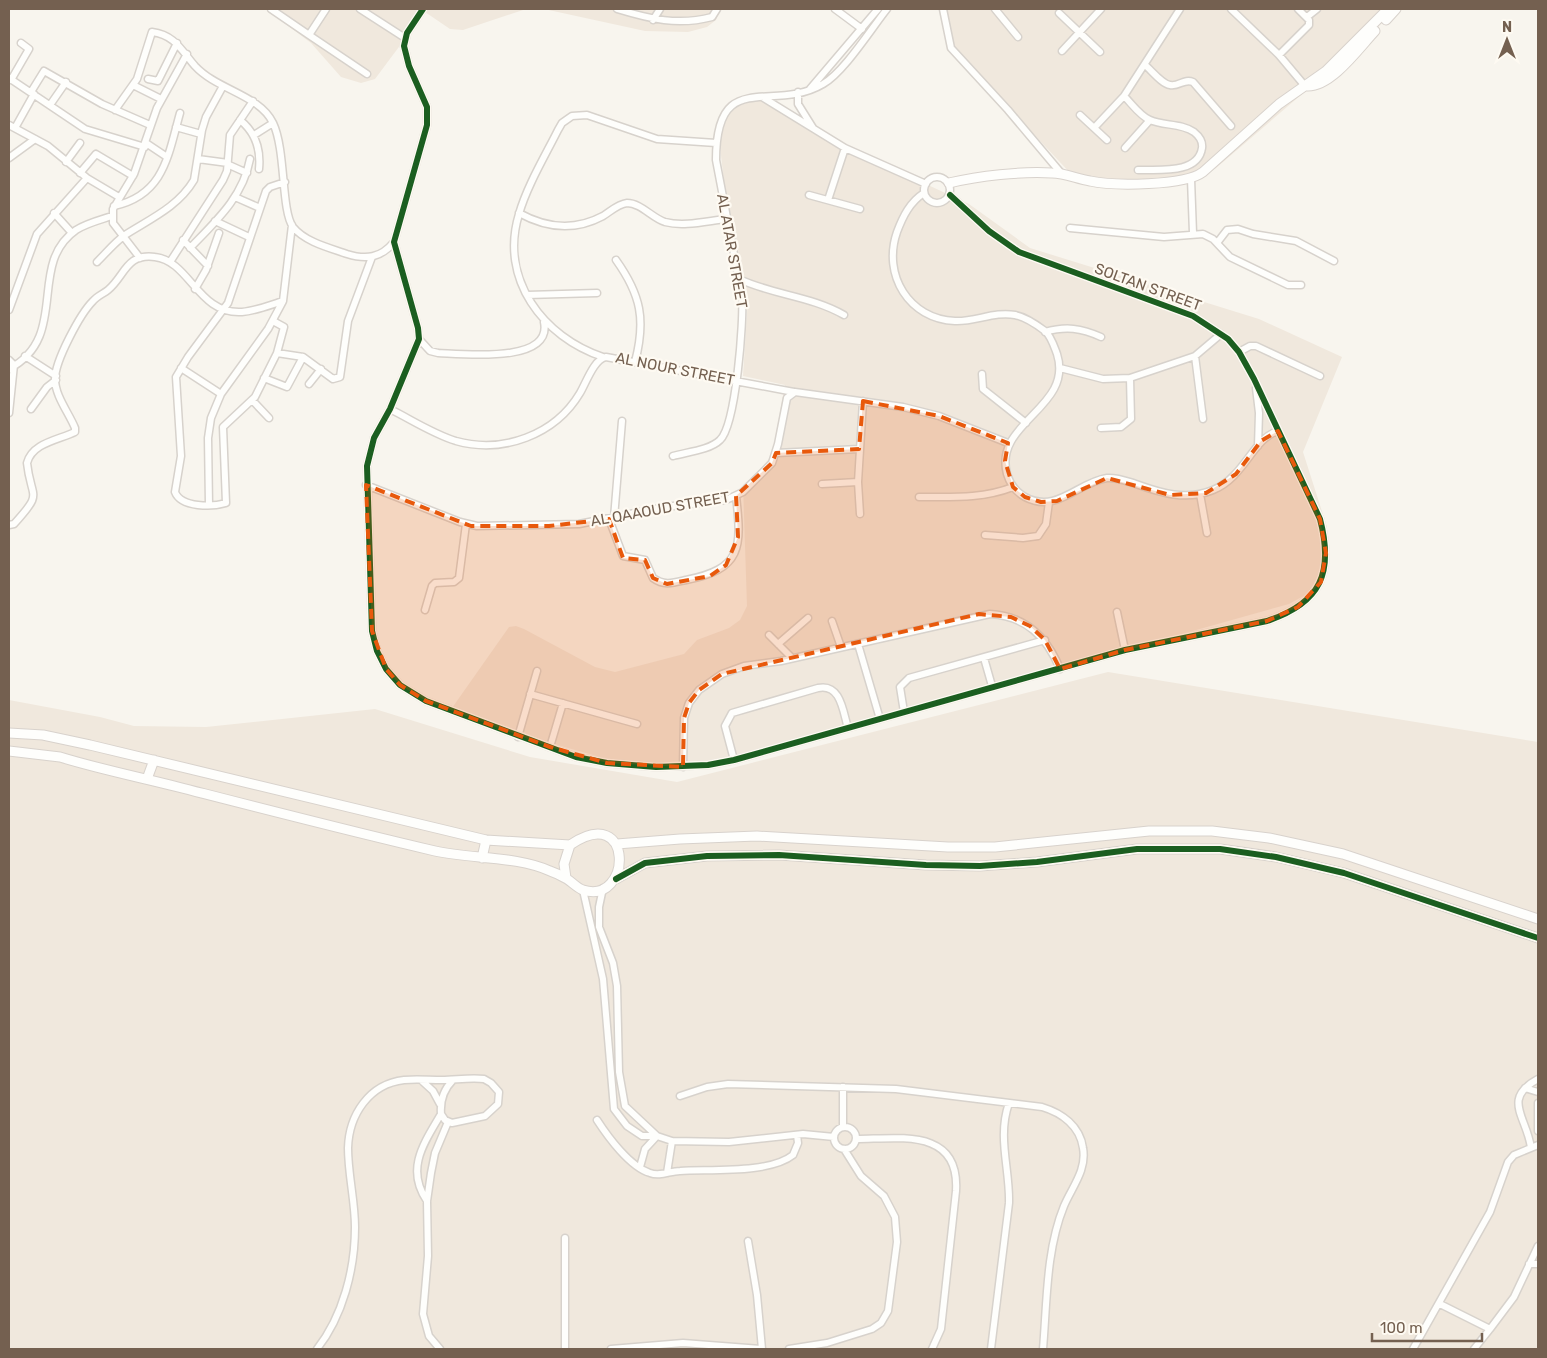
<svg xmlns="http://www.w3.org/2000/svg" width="1547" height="1358" font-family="Rubik,sans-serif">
<rect width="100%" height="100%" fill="#f8f5ee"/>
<path fill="#f0e8dd" d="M266,9H526L463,30L450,29L425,12L375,79L361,83L341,77L311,43Z
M544,9H720L716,20L707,27L688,32L645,31Z
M943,9H1395L1344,58L1216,168L1196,181L1180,185L1094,182L1072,175L956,51L951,42Z
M765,98L833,141L969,204L1030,248L1259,319L1342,357L1303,452L1327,527L1328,553L1325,573L1309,593L1289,604L1125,650L720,759L693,763L628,762L600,757L518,734L452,708L509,627L516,626L524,629L595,667L615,672L684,654L697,640L729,628L740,620L747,606L743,485L758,472L772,455L785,385L743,376L748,298L724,182L720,146L723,124L727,116L739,103Z
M1108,672L1538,742V1349H9V700L100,717L134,726L206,727L375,709L530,757L677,782Z"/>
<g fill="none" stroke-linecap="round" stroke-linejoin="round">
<defs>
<path id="street" d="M271,9L309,35L326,9
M360,9L405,38
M423,9L407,33L404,46L409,66L427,107V125L394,242L418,328L419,339L390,409L374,438L367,466L372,631L377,651L386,669L400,685L426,701L576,757L607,763L656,767L708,765L734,760L1125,650L1267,621C1321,603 1334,573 1320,519L1254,379L1239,352L1228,339L1193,316L1019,252L989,231L950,195
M617,9C650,19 678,26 712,17L717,9
M835,9L862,29
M943,9L951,48L1008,110L1061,173
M995,9L1018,37
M1231,9L1279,55L1305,86
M1059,13L1100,52
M1307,17L1317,9
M653,20L660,9
M309,35L367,74
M1062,51L1101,9
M1279,55L1309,25V20L1298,9
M1145,65C1152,71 1162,84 1170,85C1179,87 1184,78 1193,82L1231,126
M9,78L85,129L145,147
M148,79L158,81L177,43
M11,80L29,49L21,43
M133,85L161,99
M810,89L878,9
M31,92L44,71L102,104L150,125
M798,92V104L813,128
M1124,96C1132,104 1140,116 1150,120C1164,126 1181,123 1194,132C1199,136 1203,141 1202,148C1198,175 1157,169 1138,170
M762,97L845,148L926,184
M50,105L66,82
M115,110L137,79L152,32C175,35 181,50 195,66C217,90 260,95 273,123C286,150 281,211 293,227C305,242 330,248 347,254C366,260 381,258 394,242
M1080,115L1107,140
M240,120C256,133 261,149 259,169
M9,125L48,146L87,178L119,197
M176,127L201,134
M15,128L34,94
M1094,128L1124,96L1180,9
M254,135L273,123
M146,143L167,157
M1125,148L1150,120
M9,158L35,139
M198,159L228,163
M66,162L80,143
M227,164L247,173
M80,173L96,154L133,176
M924 190a13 13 0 1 1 26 0a13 13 0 1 1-26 0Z
M1191,179L1193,233
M285,182L270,187L266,191L228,303L188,357L176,377L181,456L175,492C181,508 213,507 226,503L223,427L255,397L277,353L303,357L333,379L340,377L348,321L372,257
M924,193C910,202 903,216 897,232C882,275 909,319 955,321C975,322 995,311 1015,315C1025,317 1037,325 1045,331C1051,336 1054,346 1057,354C1074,408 993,422 1007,474C1010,484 1016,492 1025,497C1057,514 1078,482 1107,478C1117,477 1126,481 1136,484C1161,493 1186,501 1213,490C1245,477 1253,438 1278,431
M809,195L860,209
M235,197L260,208
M828,200L845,148
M114,206C164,195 168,156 180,113
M54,213L72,233
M519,213C546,228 575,231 603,216C611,211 618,204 627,203C641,203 652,218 665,222C684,227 707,221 726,219
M215,221L249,237
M1070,228L1164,237L1203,234L1213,239L1230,257L1288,285H1301
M183,240L208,266
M1217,243L1227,230L1238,229L1253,234L1296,241L1334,261
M190,248C216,221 243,197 250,159
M140,258L113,223V209L134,174L157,108L187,54
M616,260C641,295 646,320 635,362
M97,262C106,253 115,242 125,235C150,219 178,207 194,180L202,130L206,117L223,86
M170,262L223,180L227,171L230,135L253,101
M739,279C773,295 811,296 844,315
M195,289L206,270L219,233
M527,295L597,293
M9,310L37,234L87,178
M273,321L284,327L277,353
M1045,332C1066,326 1081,328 1101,337
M419,339L430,351L438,353C463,354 553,364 544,322
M1239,352L1250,346H1256L1320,376
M25,356L56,376
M1195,356L1203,419
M603,357C543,337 499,279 519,214C527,186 545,156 558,130L562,123L572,116L587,115L657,139L716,143
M9,360L14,365L9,413
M181,368L221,394
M1060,368L1103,379L1130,378L1195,356L1221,334
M9,369C71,336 26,265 76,230C87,223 100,220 112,216
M982,374L983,389L1026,423
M264,378L287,387L303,357
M309,384L321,369
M1256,388L1259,413L1258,446
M253,401L269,418
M31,409L47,387L56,380
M390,409C412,420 433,434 456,441C503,454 555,435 580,393C586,383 594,359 606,357L794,392
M1101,428L1121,427L1131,419L1130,378
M776,453L859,449
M673,456C687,452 710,450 720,440C736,425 744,320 742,296L716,160C716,66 772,114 823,84C844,72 871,29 887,9
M822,484L858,482
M366,485L460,522L477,526L579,524L665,507L726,500L743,492L772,463L778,444L787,398L795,392L903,407L939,416L1008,443
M1200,494L1207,533
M919,497C952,497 982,499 1013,487
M209,505L208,438L211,418L221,394L268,329L283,301L292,225
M860,514L858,482L863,401
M614,518L622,421
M609,519L623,556L645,560L653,578C664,586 673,583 686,580C742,569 742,548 736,496
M9,525L14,524C44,491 31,500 27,463C32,443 58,440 75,432V428C69,413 55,396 55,379C55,361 80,314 93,301C97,296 103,294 108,290C125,276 126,253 155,257C190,261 198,315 242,312C256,311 270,305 283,301
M985,535L1023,538L1038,536L1046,524L1049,502
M425,610L432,586L435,583L454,582L459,578L466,524
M1117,612L1125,650
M832,621L841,647
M769,635L792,658
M778,644L808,618
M858,644L880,719
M984,658L992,686
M530,694L637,724
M904,712L900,687L909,678L1045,640
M518,737L537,671
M550,747L563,703
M734,760L725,726L732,713L818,688C841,683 843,712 848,728
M683,767L684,718L689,703L699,690L722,674L744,666L781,661L990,614C1026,616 1047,637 1060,669
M603,888L599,907V927L613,963L617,986L619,1072L625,1106L657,1136
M583,890L603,979L614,1109L627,1126L642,1136H657L672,1141L729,1142L803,1134L834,1137
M421,1080L433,1091L440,1104
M843,1087V1127
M1525,1088L1538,1092
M680,1096L707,1087L728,1084L896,1089L1042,1107C1062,1113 1080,1126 1083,1148C1087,1170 1072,1187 1064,1206C1046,1250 1047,1302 1043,1349
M1538,1103V1131
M597,1120C608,1137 630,1167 650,1173C660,1177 670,1171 680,1171C709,1169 769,1174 793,1155L798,1143L797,1135
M834 1138a11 11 0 1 1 22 0a11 11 0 1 1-22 0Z
M856,1139C898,1139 960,1127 956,1191L941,1329L932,1349
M1531,1148C1527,1117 1501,1099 1538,1079
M640,1167L645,1149L657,1136
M667,1173L672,1141
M427,1201C405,1169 424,1143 441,1114
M565,1238V1349
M748,1241L757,1295L762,1349
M1529,1264H1538
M1440,1304L1490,1329L1514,1297L1538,1246
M317,1349C343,1316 355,1269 355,1227C355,1201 348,1174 348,1148C349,1115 369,1084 404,1080C416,1079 429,1080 442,1080C455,1080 471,1077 484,1079L491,1083L499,1092L498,1104L485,1116L452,1123L445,1120L441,1114C440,1101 443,1090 453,1080
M440,1349L429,1336L423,1314L428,1256L427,1201L431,1173L435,1153L448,1122
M611,1349L683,1343L761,1349
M789,1349L827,1343L872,1329L881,1323L888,1311L897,1242L895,1217L884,1196L861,1176L844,1149
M991,1349L1009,1203C1010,1169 997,1137 1009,1103
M1413,1349L1490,1212L1508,1162L1514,1155L1538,1145
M1474,1349L1490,1329"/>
<path id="secondary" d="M1386,20L1396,9
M1308,86C1332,86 1359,48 1375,31
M949,183C979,176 1021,171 1052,173C1065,173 1077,179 1090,181C1113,186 1185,186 1203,172L1279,104L1326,71L1388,9
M9,733L43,735L90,745L486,840L570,845
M9,751L60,757C99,769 139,777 178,787C264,809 349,831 435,851C471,859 517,856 550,871C556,873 562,876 567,879C572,882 577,888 583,890C632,906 635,801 570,845L564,864L566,878
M147,779L154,760
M617,844L680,839L757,836L948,847H995L1149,831H1212L1269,838L1343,854L1538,919
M482,858L486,840
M616,879L645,863L707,856L779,855L926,865L980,866L1037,862L1137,849H1220L1276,857L1344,873L1538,938"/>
</defs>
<use href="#street" stroke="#d7d2cc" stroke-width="9"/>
<use href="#secondary" stroke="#d8d2cc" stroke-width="11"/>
<use href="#street" stroke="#fefefc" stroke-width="6"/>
<use href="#secondary" stroke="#fefefc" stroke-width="9"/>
<defs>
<path id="cycleway" d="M423,9L407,33L404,46L409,66L427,107V125L394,242L418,328L419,339L390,409L374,438L367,466L372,631L377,651L386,669L400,685L426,701L576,757L607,763L656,767L708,765L734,760L1125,650L1267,621C1321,603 1334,573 1320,519L1254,379L1239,352L1228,339L1193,316L1019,252L989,231L950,195
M616,879L645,863L707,856L779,855L926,865L980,866L1037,862L1137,849H1220L1276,857L1344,873L1538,938"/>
</defs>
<use href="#cycleway" stroke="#fefaf2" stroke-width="9"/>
<use href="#cycleway" stroke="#1b5e20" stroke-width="6"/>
</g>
<path fill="#e8590c" fill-opacity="0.2" stroke="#e8590c" stroke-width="4" stroke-dasharray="10 6" stroke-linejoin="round" d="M863,401L939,416L1008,443L1005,461L1013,487L1025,497L1041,502L1057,501L1107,478L1170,495L1206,493L1236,474L1261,441L1278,431L1320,519L1326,553L1321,582L1298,607L1267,621L1125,650L1060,669L1045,640L1030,626L1011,617L979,614L722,674L699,690L689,703L684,718L683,767L607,763L550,747L426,701L400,685L386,669L372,631L366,485L471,526H549L609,519L623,558L645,560L653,578L667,584L710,576L726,565L738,537L736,496L772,463L776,453L859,449Z"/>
<g text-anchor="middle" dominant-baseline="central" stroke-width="4.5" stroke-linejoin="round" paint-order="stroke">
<g font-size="15" fill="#746050" stroke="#fefaf2">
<text transform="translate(732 251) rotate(80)">AL ATAR STREET</text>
<text transform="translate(1148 287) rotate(20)">SOLTAN STREET</text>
<text transform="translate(675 369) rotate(11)">AL NOUR STREET</text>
<text transform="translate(660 509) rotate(-10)">AL QAAOUD STREET</text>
</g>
</g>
<rect width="1547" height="1358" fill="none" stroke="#746050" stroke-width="20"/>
<g transform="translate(1507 40)" stroke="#fefaf2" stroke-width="4" paint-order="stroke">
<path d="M0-4L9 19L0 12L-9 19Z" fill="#746050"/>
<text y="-8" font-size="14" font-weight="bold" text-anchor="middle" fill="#746050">N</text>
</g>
<path d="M1372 1333v8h110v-8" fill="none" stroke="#746050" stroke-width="2.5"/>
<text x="1380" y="1333" font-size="15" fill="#746050" stroke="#fefaf2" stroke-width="4" paint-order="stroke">100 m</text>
</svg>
